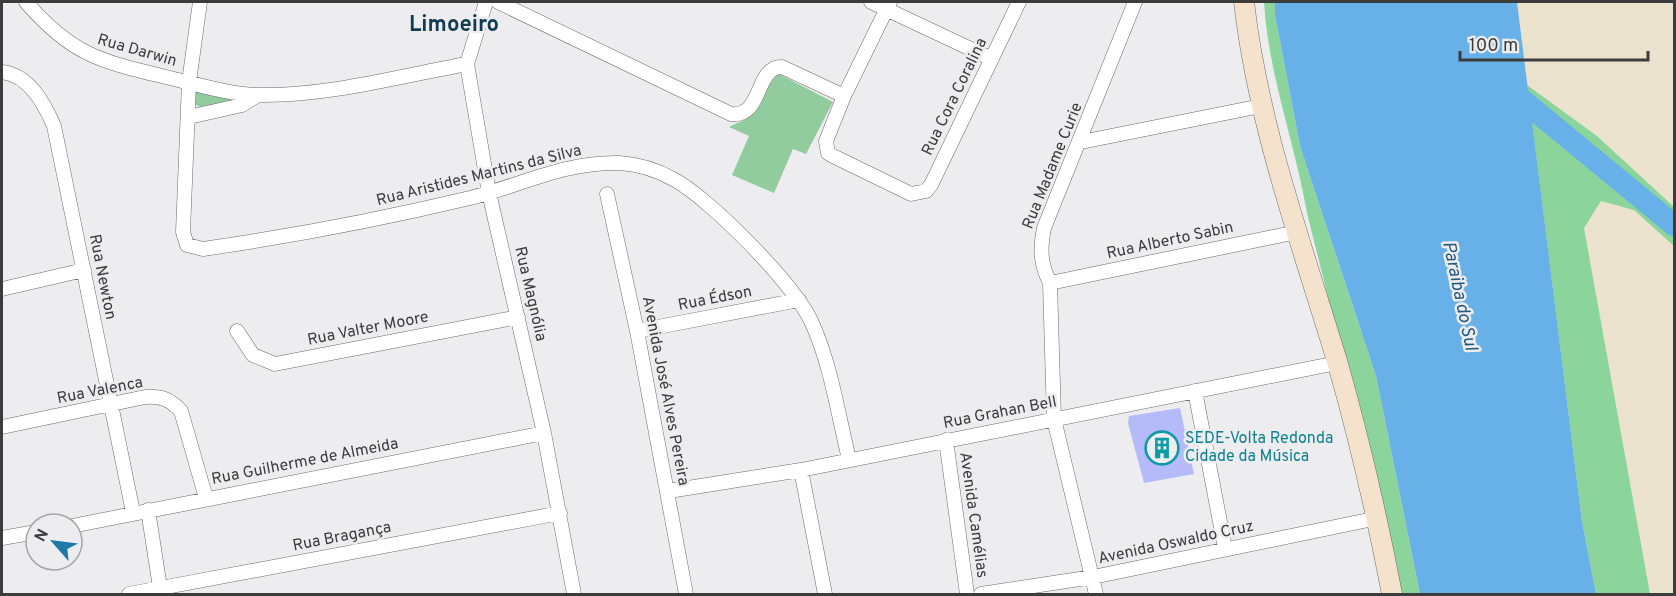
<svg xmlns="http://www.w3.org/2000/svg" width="1676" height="596" font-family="Overpass,sans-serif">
<rect width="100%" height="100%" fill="#ededef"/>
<path fill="#ece3ce" d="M1517,2H1674V594H1596L1582,521Z"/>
<path fill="#92cc9e" d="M779,74L833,102L806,154L793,149L774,193L732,175L749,136L729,127C736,123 746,120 751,115C763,102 765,84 779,74Z
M197,90L233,95L231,101L200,107L193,103Z"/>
<path fill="#8bd49b" d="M1264,2H1275V15L1300,146L1376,376L1420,594H1402L1307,213C1295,143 1268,73 1264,2Z
M1527,85L1597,136L1674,207V246L1634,210L1601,201L1584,228L1650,594H1596L1582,521Z"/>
<path fill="#68b1e8" d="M1275,2H1517L1582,521L1596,594H1420L1376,376L1300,146L1275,15Z"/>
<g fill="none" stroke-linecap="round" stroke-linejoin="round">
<path stroke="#68b1e8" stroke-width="22" d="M1504,85L1674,225"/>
</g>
<path fill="#b4bbf8" d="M1180,408L1194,474L1144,483L1128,423L1129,416Z"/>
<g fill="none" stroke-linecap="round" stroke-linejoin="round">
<defs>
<path id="street" d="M26,2C70,53 98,61 162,76C192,83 230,95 260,95C329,96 400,76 467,64
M200,2L189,82L183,232L187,245L203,249C293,236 382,219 470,198C522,185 563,162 619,163C638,164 659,171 675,180C711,200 796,286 812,323C831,365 838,414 849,459
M486,2L467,64L489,193L544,433L574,594
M498,2L731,114C763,118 755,66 782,67L844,96
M871,2L992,59
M890,2L844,96L826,141L828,153L833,156L911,194L926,191L931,185L1019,2
M2,72C29,75 44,103 54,126L133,512
M189,117L242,105L258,95
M1081,142L1261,106
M607,194L637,331L686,594
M1050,283L1297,232
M2,289L84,270
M237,331L253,355L275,364L518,317
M637,331L799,300
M1195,391L1225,548
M2,427L145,397C161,396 170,399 181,411L206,498
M946,440L967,594
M801,470L825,594
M669,491L801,470L1337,363
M148,510L161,594
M72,526L544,433
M2,538L36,532
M129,594L560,513
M981,594L1093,577L1378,518
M1096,594L1054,419L1050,283C1040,263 1040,249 1044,228L1135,2"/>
<path id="secondary" d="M1244,2C1258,125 1301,242 1337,361C1359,438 1377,516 1392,594"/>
</defs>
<use href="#street" stroke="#6a6b6c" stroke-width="15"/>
<use href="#secondary" stroke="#6a6b6c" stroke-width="21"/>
<use href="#street" stroke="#fff" stroke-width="14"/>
<use href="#secondary" stroke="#f4e2cd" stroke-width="20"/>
</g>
<defs>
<symbol id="building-ring" viewBox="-11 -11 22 22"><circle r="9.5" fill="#ededef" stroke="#0f9aa8" stroke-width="1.5"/><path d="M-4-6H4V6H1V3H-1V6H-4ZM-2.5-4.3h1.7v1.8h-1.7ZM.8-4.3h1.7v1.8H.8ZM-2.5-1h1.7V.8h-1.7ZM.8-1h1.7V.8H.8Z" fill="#0f9aa8"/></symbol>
</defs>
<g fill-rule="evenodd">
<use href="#building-ring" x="1143" y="429" width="38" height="38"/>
</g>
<g text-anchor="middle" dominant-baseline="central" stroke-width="5" stroke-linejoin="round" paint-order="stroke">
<g font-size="16" fill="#3c3c3d" stroke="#ededef">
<text transform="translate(137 51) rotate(16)">Rua Darwin</text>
<text transform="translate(955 97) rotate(-64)">Rua Cora Coralina</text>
<text transform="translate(1053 166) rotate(-68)">Rua Madame Curie</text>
<text transform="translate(479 176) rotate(-14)">Rua Aristides Martins da Silva</text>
<text transform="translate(1170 241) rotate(-12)">Rua Alberto Sabin</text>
<text transform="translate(102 277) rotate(79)">Rua Newton</text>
<text transform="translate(530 294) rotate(77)">Rua Magnólia</text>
<text transform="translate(715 299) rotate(-11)">Rua Édson</text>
<text transform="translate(368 329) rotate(-11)">Rua Valter Moore</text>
<text transform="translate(100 391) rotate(-11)">Rua Valenca</text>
<text transform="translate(665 391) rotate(79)">Avenida José Alves Pereira</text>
<text transform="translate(1000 413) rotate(-11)">Rua Grahan Bell</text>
<text transform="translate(305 462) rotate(-11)">Rua Guilherme de Almeida</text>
<text transform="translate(973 515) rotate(82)">Avenida Camélias</text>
<text transform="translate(342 537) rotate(-11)">Rua Bragança</text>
<text transform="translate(1176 543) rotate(-12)">Avenida Oswaldo Cruz</text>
</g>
<g font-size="16" fill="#0d838f" stroke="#ededef" text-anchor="start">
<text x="1185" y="439">SEDE-Volta Redonda<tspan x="1185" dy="18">Cidade da Música</tspan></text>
</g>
<g font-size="18" font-style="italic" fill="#23587e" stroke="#ededef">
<text transform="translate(1459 296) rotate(78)">Paraiba do Sul</text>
</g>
<g font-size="22" font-weight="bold" fill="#123c52" stroke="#ededef">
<text x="454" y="25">Limoeiro</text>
</g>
</g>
<rect width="1676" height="596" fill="none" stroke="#3c3c3d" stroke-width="6"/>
<g transform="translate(54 542) rotate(298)"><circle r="28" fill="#ededef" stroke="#a6a6a8" stroke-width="1.5"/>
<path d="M0-4.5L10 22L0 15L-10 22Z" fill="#1d79a7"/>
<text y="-9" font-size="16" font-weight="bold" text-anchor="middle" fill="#3c3c3d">N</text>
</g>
<path d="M1460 51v9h188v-9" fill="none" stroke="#3c3c3d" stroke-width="3"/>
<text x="1469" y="51" font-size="18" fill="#3c3c3d" stroke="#ededef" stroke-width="4.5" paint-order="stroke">100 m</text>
</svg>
